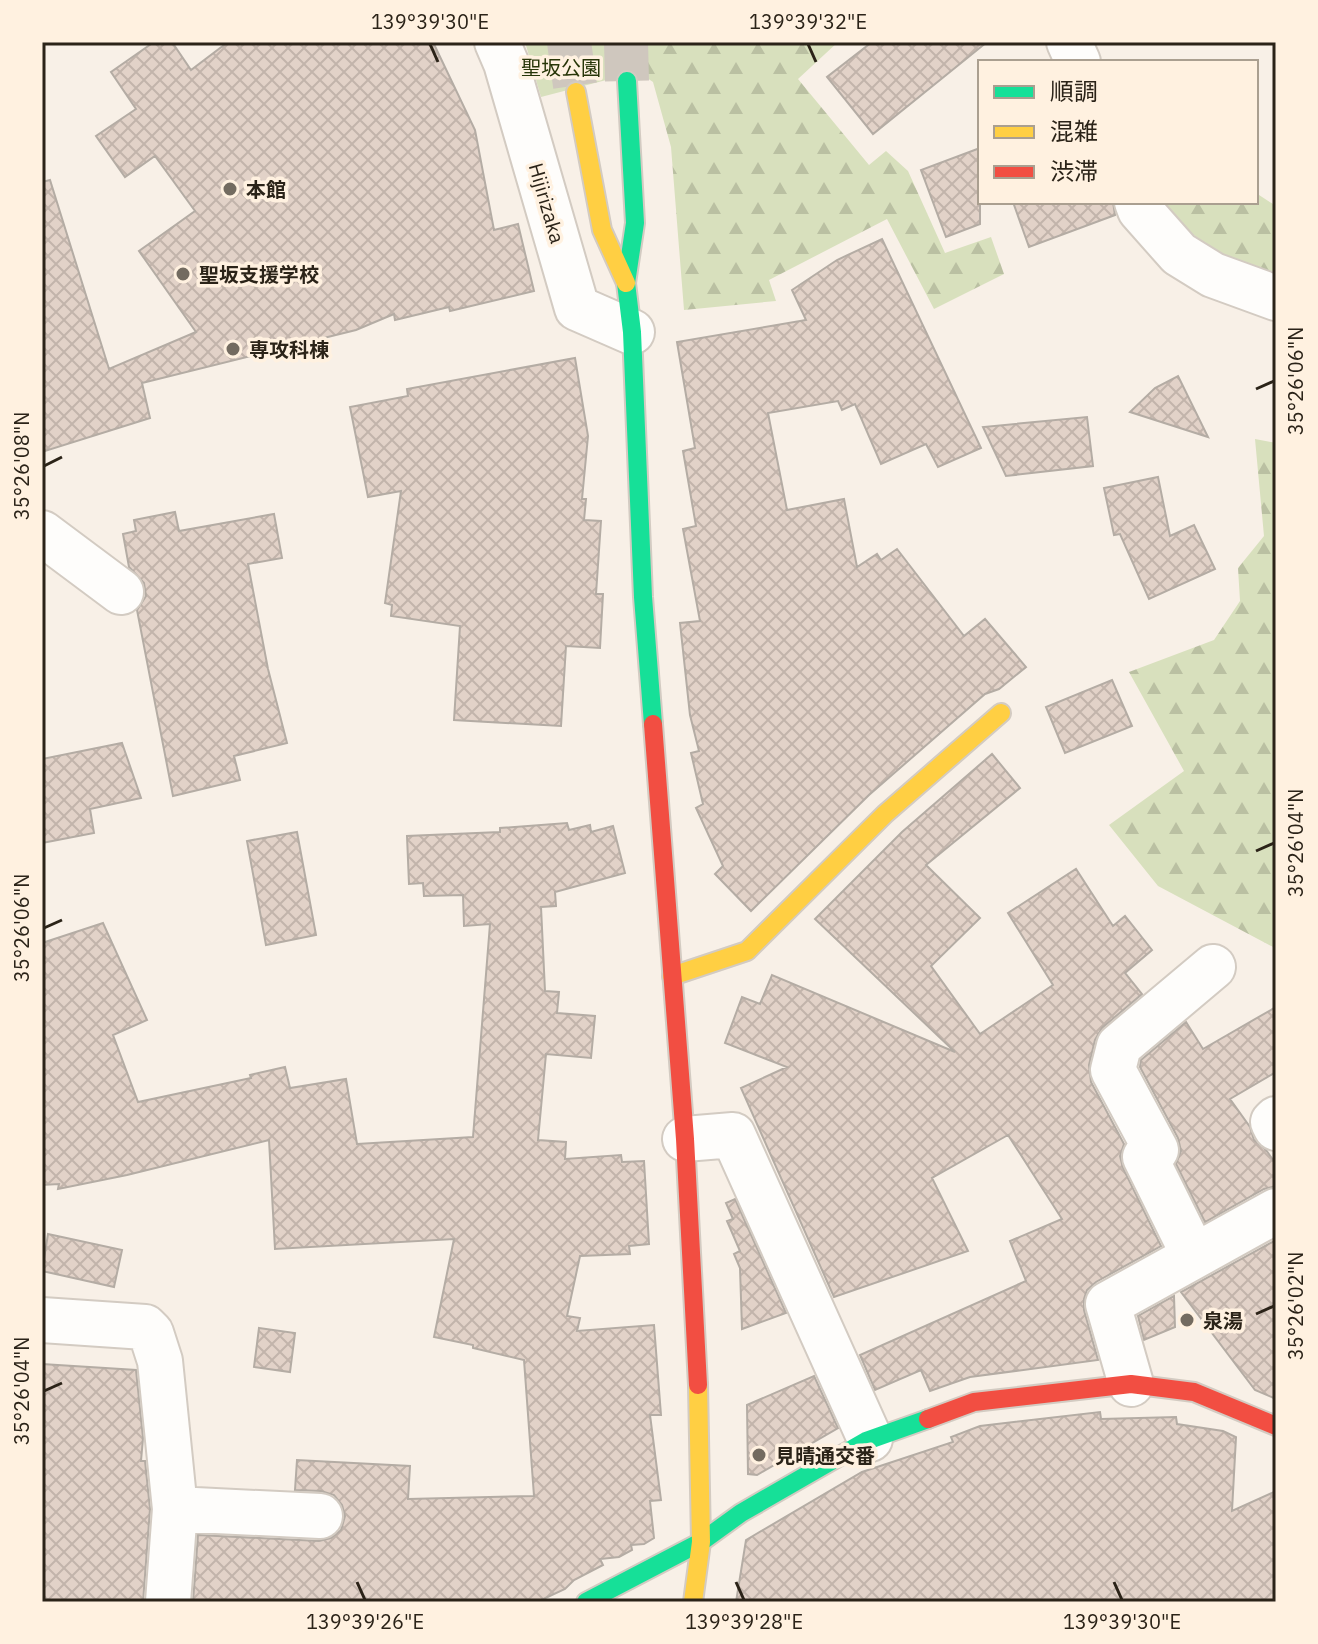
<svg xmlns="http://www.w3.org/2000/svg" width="1318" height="1644" font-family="'IBM Plex Sans','Noto Sans JP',sans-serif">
<defs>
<pattern id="forest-firs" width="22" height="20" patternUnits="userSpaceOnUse" patternTransform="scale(2)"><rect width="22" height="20" fill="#d8e0bd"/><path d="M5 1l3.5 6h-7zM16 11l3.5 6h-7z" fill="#bac0a2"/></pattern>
<pattern id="building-cross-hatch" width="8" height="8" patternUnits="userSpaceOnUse" patternTransform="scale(2)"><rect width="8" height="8" fill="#e2d2c8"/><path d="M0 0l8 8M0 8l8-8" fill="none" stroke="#c2b4ab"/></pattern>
</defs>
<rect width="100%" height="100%" fill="#f8f0e7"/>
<path fill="url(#forest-firs)" d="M625,42H838L798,79L869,165L886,151L908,171L945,253L991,237L1004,274L934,309L887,219L769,280L776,301L684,310L671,147L653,82L629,66Z
M1256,193L1276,206V271C1242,275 1179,229 1160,202H1256Z
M1255,439L1276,443L1275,948L1158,886L1109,825L1184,771L1129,672L1214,640L1240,601L1238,568L1264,536Z"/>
<path fill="#d8e0bd" d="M525,42H605L614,78L541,97Z"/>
<path fill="url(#building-cross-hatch)" stroke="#b4aca4" stroke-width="2" d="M154,42H172L191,70L228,42H433L475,130L494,230L518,224L534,291L450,311L449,307L395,320L394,314L356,330L142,383L150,418L42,452V182L50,180L109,369L196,332L139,251L195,211L155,156L125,177L96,136L136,109L111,72Z
M872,42H987L873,134L827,77Z
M980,148V224L946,237L921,170Z
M1013,202H1113L1115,215L1029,247Z
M882,239L981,448L938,467L926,444L881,464L855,404L842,410L838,401L768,413L787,510L844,499L857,567L877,554L881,560L897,549L964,636L985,619L1026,667L999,689L985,694L869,795L751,911L715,874L723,866L696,808L703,804L691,753L699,751L690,715L680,623L700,621L683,529L696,526L683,451L695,448L677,342L806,320L792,290L837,260Z
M575,358L588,436L582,499H586L584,520L601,521L596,594H603L600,648L566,646L561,726L454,720L460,626L391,616L392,605L385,603L401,491L368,497L350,407L408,396L407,389Z
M1178,376L1208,437L1130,412L1155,388Z
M1087,417L1093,466L1006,476L983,427Z
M1158,477L1170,536L1194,525L1215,569L1149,599L1120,534L1114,535L1104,488Z
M175,512L179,531L274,514L282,558L248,564L268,669L287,743L234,756L240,780L173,796L137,610L146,596L144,583L129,567L123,534L136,531L134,520Z
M1112,680L1132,726L1065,753L1046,707Z
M122,743L141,798L90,809L94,833L42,843V759Z
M992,754L1020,788L926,865L980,918L931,966L980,1034L1053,985L1008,913L1076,869L1113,926L1125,916L1152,950L1125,973L1142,994L1102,1028L1095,1040L1089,1065L1091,1082L1124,1144L1120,1156L1123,1168L1161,1246L1096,1282L1087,1290L1084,1299V1310L1098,1360L970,1377L930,1391L921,1370L875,1390L860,1355L1026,1281L1010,1241L1062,1219L1008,1135L932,1178L968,1251L834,1297L741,1088L787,1067L725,1043L742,997L760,1004L772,975L955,1052L815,919L902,832Z
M567,823L569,830L590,825L591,832L613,826L625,873L555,892L556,906L541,907L545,991L559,992L557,1013L595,1016L591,1058L546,1054L538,1140L566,1142L565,1159L621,1155L622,1162L644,1161L649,1244L629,1246L630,1254L580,1256L567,1316L580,1318L577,1331L654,1325L661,1415H650L661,1500L650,1501L654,1538L644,1544L631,1545L632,1550L619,1557L600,1559L603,1565L574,1580L565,1589L537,1602H193L198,1535L319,1541L331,1538L341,1530L345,1516L342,1505L334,1495L321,1491L295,1490L297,1460L410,1466L408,1499L534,1496L524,1360L473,1348V1345L434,1337L454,1239L275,1249L269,1140L127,1175L58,1189L59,1184L42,1185V943L103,923L147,1020L113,1035L138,1102L251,1078L250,1075L285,1067L290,1088L346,1079L357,1144L473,1137L490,924L464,926L463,895L424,896L423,883L409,884L407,836L500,832V828Z
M297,832L316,935L266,945L247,841Z
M1276,1007V1072L1230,1099L1250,1127L1254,1140L1266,1150L1276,1164V1186L1264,1189L1205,1222L1176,1164L1181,1151L1178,1138L1140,1067L1141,1060L1186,1022L1203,1049Z
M735,1199L786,1313L742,1329L740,1268L734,1254L740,1251L727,1221L733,1219L726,1203Z
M48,1234L122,1250L114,1287L42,1271Z
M1276,1240V1399L1255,1390L1181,1292Z
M1174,1296L1175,1327L1144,1340L1138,1316Z
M259,1328L295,1333L290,1372L254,1367Z
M42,1364L136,1370L143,1438L141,1461H145L150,1509L143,1602H42Z
M814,1376L838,1428L757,1475L748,1474L747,1405Z
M1100,1412L1101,1419L1176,1417L1177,1424L1223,1431L1236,1437L1232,1511L1276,1491V1602H736L746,1540L862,1472L953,1442L951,1437L980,1426Z"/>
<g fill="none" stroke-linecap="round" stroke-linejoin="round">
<path stroke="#cfc7be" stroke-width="44" stroke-dasharray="44 22" stroke-linecap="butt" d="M569,42L576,92
M626,42L627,81"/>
<defs>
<path id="street" d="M497,42L506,63L577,308L632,332
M1069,42L1078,62
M1137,202L1140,210L1179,254L1213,275L1276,298
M42,533L121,592
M1276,1119L1273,1122L1276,1128
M685,1139L733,1135L870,1439
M1194,1256L1145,1157L1156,1150L1113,1070L1119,1046L1213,967
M42,1320L145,1327L151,1333L160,1361L175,1509L168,1602
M1131,1384L1108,1304L1276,1211
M175,1509L320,1516"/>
<path id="fast" d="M627,81L635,223L626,283L632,332L643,597L653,724
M586,1602L701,1542L741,1513L866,1441L928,1419"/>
<path id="slow" d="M576,92L602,230L626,283
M672,976L747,951L885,814L1001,713
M693,1602L701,1542L698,1385"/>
<path id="jam" d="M653,724L685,1139L698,1385
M928,1419L974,1402L1131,1384L1194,1392L1276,1426"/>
</defs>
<use href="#street" stroke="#d3cbc2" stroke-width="48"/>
<use href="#fast" stroke="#d3cbc2" stroke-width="22"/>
<use href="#slow" stroke="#d3cbc2" stroke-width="22"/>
<use href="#jam" stroke="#d3cbc2" stroke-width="22"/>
<use href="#street" stroke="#fefdfb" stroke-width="44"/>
<use href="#fast" stroke="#16e098" stroke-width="18"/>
<use href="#slow" stroke="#ffcf43" stroke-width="18"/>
<use href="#jam" stroke="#f24e42" stroke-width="18"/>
</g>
<path fill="none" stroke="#2b2318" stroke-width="3" d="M430,44L438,62M808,44L816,62M1256,389L1274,381M44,466L62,457M1256,851L1274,843M44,928L62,920M1256,1314L1274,1306M44,1391L62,1383M357,1582L365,1600M736,1582L744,1600M1114,1582L1122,1600"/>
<g fill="#736b60" stroke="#fff1e0" stroke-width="3">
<circle cx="230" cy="189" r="8"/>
<circle cx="183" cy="274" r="8"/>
<circle cx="233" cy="349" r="8"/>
<circle cx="1187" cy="1320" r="8"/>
<circle cx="759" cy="1455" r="8"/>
</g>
<g text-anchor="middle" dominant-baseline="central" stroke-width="7" stroke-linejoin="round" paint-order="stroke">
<g font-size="20" fill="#283608" stroke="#fff1e0">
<text x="561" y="67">聖坂公園</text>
</g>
<g font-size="20" font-weight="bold" fill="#2b2318" stroke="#fff1e0" text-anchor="start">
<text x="246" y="189">本館</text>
<text x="199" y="274">聖坂支援学校</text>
<text x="249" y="349">専攻科棟</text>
<text x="1203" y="1320">泉湯</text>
<text x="775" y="1455">見晴通交番</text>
</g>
<g font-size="20" fill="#2b2318" stroke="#fff1e0">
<text transform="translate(547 203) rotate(74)">Hijirizaka</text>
</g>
</g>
<rect width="1318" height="1644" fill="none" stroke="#fff1e0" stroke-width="88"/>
<rect x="978" y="60" width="280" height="144" fill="#fff1e0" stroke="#aa9f90" stroke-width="2"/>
<rect x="994" y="86" width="40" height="12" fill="#16e098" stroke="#aa9f90" stroke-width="2"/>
<text x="1050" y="100" font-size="24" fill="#2b2318">順調</text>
<rect x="994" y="126" width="40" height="12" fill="#ffcf43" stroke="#aa9f90" stroke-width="2"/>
<text x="1050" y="140" font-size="24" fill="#2b2318">混雑</text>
<rect x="994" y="166" width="40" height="12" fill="#f24e42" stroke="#aa9f90" stroke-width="2"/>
<text x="1050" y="180" font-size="24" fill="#2b2318">渋滞</text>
<rect x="44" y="44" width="1230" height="1556" fill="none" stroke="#2b2318" stroke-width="3"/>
<g font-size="20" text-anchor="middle" fill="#2b2318">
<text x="430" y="29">139°39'30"E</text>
<text x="808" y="29">139°39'32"E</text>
<text transform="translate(1296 381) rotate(-90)" y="7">35°26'06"N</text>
<text transform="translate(22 466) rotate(-90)" y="7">35°26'08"N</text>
<text transform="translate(1296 843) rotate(-90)" y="7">35°26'04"N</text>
<text transform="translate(22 928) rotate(-90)" y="7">35°26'06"N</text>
<text transform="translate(1296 1306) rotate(-90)" y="7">35°26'02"N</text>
<text transform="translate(22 1391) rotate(-90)" y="7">35°26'04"N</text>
<text x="365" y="1629">139°39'26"E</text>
<text x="744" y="1629">139°39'28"E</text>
<text x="1122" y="1629">139°39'30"E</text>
</g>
</svg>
